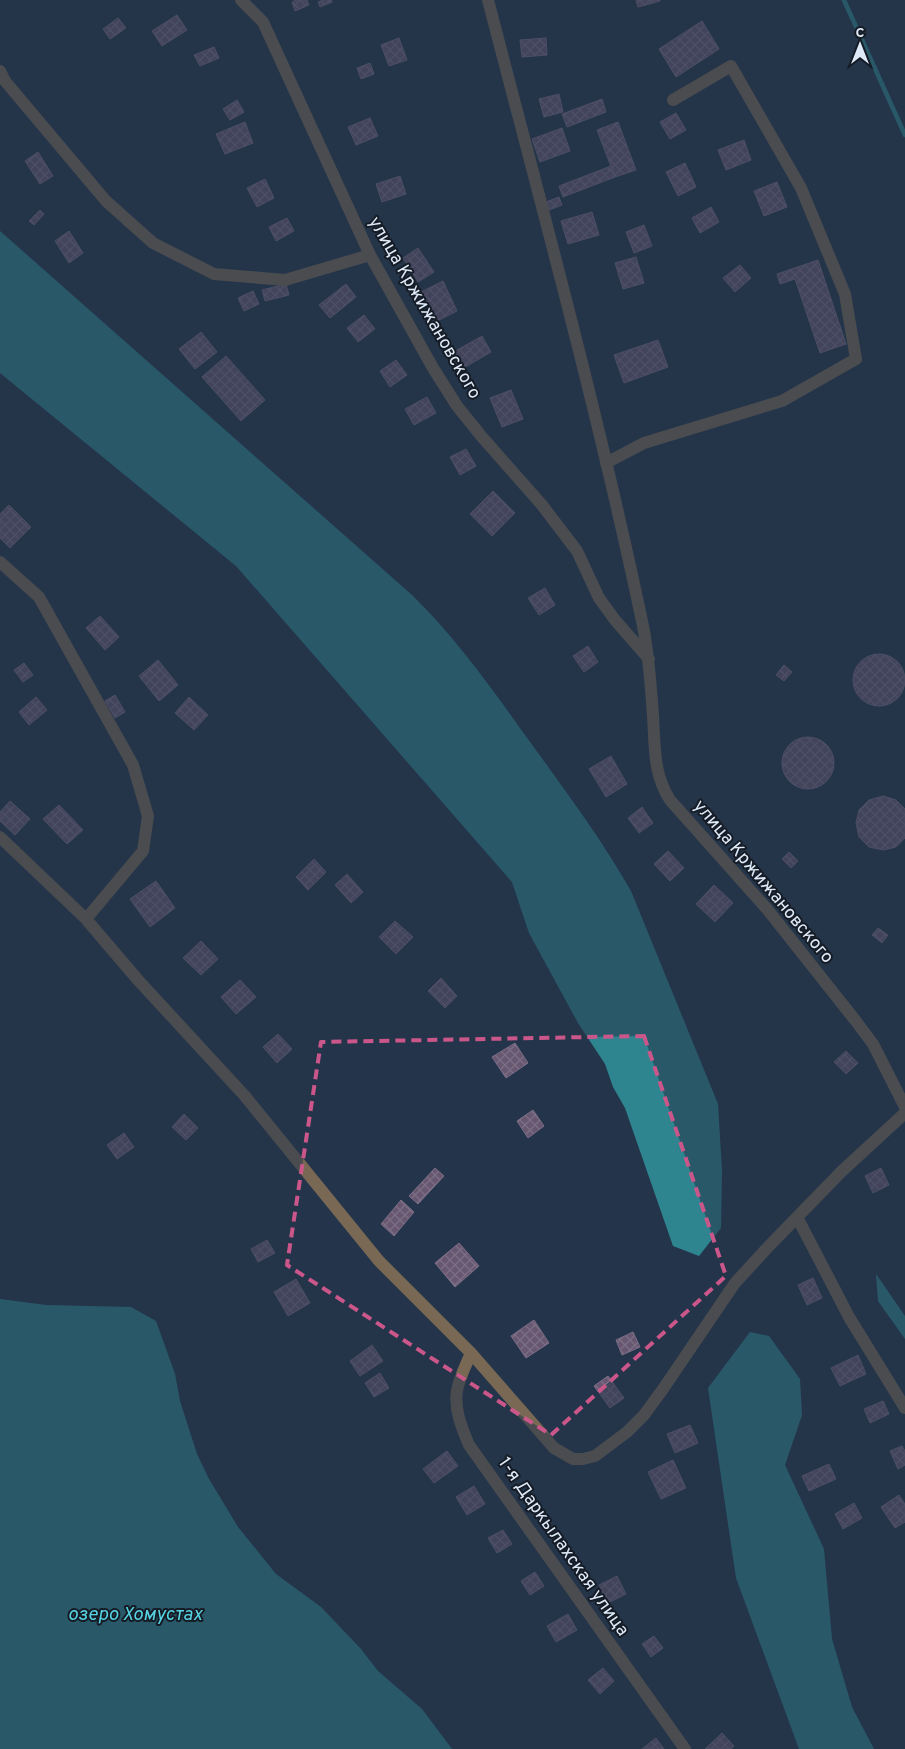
<svg xmlns="http://www.w3.org/2000/svg" width="905" height="1749" font-family="Overpass,sans-serif">
<defs>
<pattern id="building-cross-hatch" width="8" height="8" patternUnits="userSpaceOnUse" patternTransform="scale(1.25)"><rect width="8" height="8" fill="#675770"/><path d="M0 0l8 8M0 8l8-8" fill="none" stroke="#7c6f85"/></pattern>
</defs>
<rect width="100%" height="100%" fill="#24354b"/>
<path fill="#2f858f" d="M0,231L412,595C458,640 495,693 533,746C567,793 602,840 631,891L718,1104L722,1171L721,1228L699,1256L673,1246L625,1108L613,1087L605,1064L578,1023L529,933L512,882L236,566L0,373Z
M876,1274L905,1316V1339L878,1301Z
M0,1299L46,1305L131,1307L156,1321L175,1374L180,1401L197,1454L209,1479L238,1527L276,1574L321,1607L361,1649L378,1671L422,1709L452,1749H0Z
M750,1332L769,1336L800,1379L802,1415L785,1465L824,1549L832,1639L852,1707L874,1749H799L736,1578L708,1388Z"/>
<g fill="none" stroke-linecap="round" stroke-linejoin="round">
<path stroke="#2f858f" stroke-width="4.5" d="M844,0L905,135"/>
</g>
<path fill="url(#building-cross-hatch)" stroke="#7c6c86" d="M296,0H307L309,5L295,11L292,2Z
M323,0H331L332,2L320,7L318,2Z
M636,0H660V1L638,7Z
M177,15L187,30L162,46L152,31Z
M118,18L126,28L110,39L103,29Z
M702,21L719,49L676,77L659,49Z
M399,38L407,60L389,66L381,45Z
M546,38L547,55L522,57L520,40Z
M214,47L219,58L200,66L194,55Z
M370,63L374,74L361,79L357,68Z
M559,94L563,112L544,117L539,99Z
M602,99L606,112L567,127L562,114Z
M237,100L244,112L230,120L223,109Z
M676,113L686,130L670,139L660,122Z
M370,118L378,136L356,145L348,127Z
M245,122L253,143L225,154L216,134Z
M618,122L636,170L615,177L597,130Z
M562,128L570,151L540,162L532,139Z
M744,140L751,160L726,170L718,150Z
M38,152L53,176L40,184L25,161Z
M685,163L696,187L678,196L666,172Z
M611,166L615,177L563,197L559,186Z
M400,176L406,194L382,202L376,184Z
M265,179L274,198L257,207L247,188Z
M777,182L787,207L764,216L754,191Z
M559,197L562,205L549,210L546,202Z
M711,207L719,222L700,233L692,218Z
M40,210L44,214L34,225L29,221Z
M592,212L599,235L568,244L561,221Z
M287,218L294,231L276,241L269,227Z
M644,225L652,246L634,253L626,232Z
M69,231L83,253L69,263L55,241Z
M418,248L434,272L418,282L403,258Z
M636,257L644,283L623,289L615,263Z
M818,260L846,344L820,353L795,279L780,284L777,274Z
M740,265L751,278L735,292L723,278Z
M443,281L457,311L435,322L421,292Z
M286,284L289,295L265,301L262,290Z
M346,284L356,297L330,318L319,305Z
M253,291L259,304L244,311L238,298Z
M364,315L375,329L358,342L347,328Z
M201,332L217,352L195,369L179,349Z
M482,336L491,352L460,370L450,354Z
M658,340L668,367L624,383L614,355Z
M226,356L265,400L241,421L202,377Z
M396,360L407,375L390,387L380,371Z
M511,390L523,419L502,427L490,398Z
M427,397L436,413L414,425L405,409Z
M466,449L476,466L460,475L450,457Z
M493,491L515,513L492,536L470,514Z
M9,505L31,527L10,548L0,538V514Z
M545,588L555,605L539,615L528,598Z
M100,616L119,637L105,650L86,628Z
M588,646L598,662L584,672L573,656Z
M853 680a26 26 0 1 1 52 0a26 26 0 1 1-52 0Z
M158,660L178,685L159,701L139,676Z
M24,663L33,675L23,682L14,670Z
M784,665L792,672L784,681L776,675Z
M115,695L125,712L115,718L105,701Z
M36,697L47,710L29,725L19,712Z
M189,697L208,715L194,730L175,713Z
M782 763a26 26 0 1 1 52 0a26 26 0 1 1-52 0Z
M611,756L627,784L606,797L589,769Z
M883,796L896,800L905,809V838L896,847L883,850L869,847L859,837L856,823L859,810L869,800Z
M10,801L30,819L15,835L0,821V812Z
M59,805L83,830L67,844L43,819Z
M642,807L653,823L639,833L628,818Z
M668,851L684,868L670,881L654,864Z
M789,852L798,861L791,868L782,859Z
M314,859L326,872L308,890L296,877Z
M347,874L363,892L351,903L335,885Z
M156,881L175,908L150,927L130,899Z
M714,885L733,903L715,922L696,904Z
M395,921L413,937L396,954L379,937Z
M878,928L888,935L882,943L872,935Z
M201,941L218,959L201,975L183,958Z
M441,978L457,996L445,1008L428,991Z
M240,980L256,997L236,1014L221,997Z
M278,1034L292,1049L277,1063L263,1047Z
M515,1043L528,1063L506,1078L492,1057Z
M846,1051L858,1063L846,1074L834,1062Z
M533,1110L544,1126L528,1138L517,1121Z
M184,1114L198,1128L186,1140L172,1127Z
M124,1133L134,1147L117,1159L107,1145Z
M435,1168L444,1176L418,1204L409,1196Z
M881,1168L889,1185L873,1193L865,1176Z
M401,1200L414,1212L394,1236L381,1224Z
M267,1240L275,1253L258,1262L251,1249Z
M459,1243L479,1266L455,1287L435,1263Z
M813,1278L822,1298L807,1305L798,1285Z
M296,1279L310,1303L288,1316L274,1292Z
M534,1320L549,1343L526,1358L511,1336Z
M633,1332L640,1347L622,1355L616,1340Z
M372,1345L383,1361L360,1376L350,1361Z
M858,1355L866,1374L840,1386L831,1368Z
M380,1373L389,1388L374,1397L365,1383Z
M608,1376L624,1398L610,1408L594,1386Z
M883,1401L889,1414L870,1423L864,1409Z
M690,1425L698,1443L675,1453L667,1434Z
M902,1446L905,1451V1465L898,1469L890,1451Z
M447,1451L458,1466L434,1483L423,1469Z
M673,1460L686,1488L661,1499L648,1472Z
M829,1464L836,1479L809,1491L802,1476Z
M474,1486L485,1504L467,1515L456,1497Z
M899,1495L905,1504V1522L895,1528L881,1507Z
M854,1503L862,1518L843,1529L835,1514Z
M503,1530L512,1544L497,1553L488,1538Z
M535,1572L544,1586L530,1595L521,1581Z
M617,1576L626,1594L608,1603L599,1585Z
M568,1614L577,1630L556,1642L547,1626Z
M654,1636L663,1648L651,1657L642,1644Z
M603,1668L614,1681L600,1694L588,1680Z
M722,1733L734,1746L731,1749H705Z
M656,1738L664,1749H642Z"/>
<g fill="none" stroke-linecap="round" stroke-linejoin="round">
<path stroke="#786854" stroke-width="12" d="M241,0L263,22L370,255L433,368L457,406L482,437L542,505L577,551L599,598L615,620L649,659
M488,0C542,208 599,416 643,626C649,656 651,686 653,716C655,746 653,774 670,800L767,909L855,1020L873,1044L905,1107
M0,71L5,81L106,201L153,243L214,274L285,280L370,255
M606,463L644,443L782,401L856,359L845,294L801,188L731,66L673,100
M0,562L39,597L133,765L148,816L143,851L86,919
M0,837L86,919L138,980L244,1095L379,1261L471,1353L554,1448L573,1459H583L595,1456L627,1432L644,1415L663,1389L735,1283L769,1246L842,1171L905,1113
M797,1217L849,1317L905,1408
M471,1353C466,1365 459,1378 457,1391C454,1410 462,1428 469,1445L685,1749"/>
</g>
<path d="M0 0H905V1749H0ZM644,1036L726,1276L551,1435L287,1265L321,1042Z" fill="#24354b" fill-opacity=".55" fill-rule="evenodd"/>
<path fill="none" stroke="#cb578a" stroke-width="4" stroke-dasharray="10 6" stroke-linejoin="round" d="M644,1036L726,1276L551,1435L287,1265L321,1042Z"/>
<g text-anchor="middle" dominant-baseline="central" stroke-width="4" stroke-linejoin="round" paint-order="stroke">
<g font-size="18" fill="#dfeaf8" stroke="#151c26">
<text transform="translate(424 308) rotate(60)">улица Кржижановского</text>
<text transform="translate(763 882) rotate(50)">улица Кржижановского</text>
<text transform="translate(563 1547) rotate(55)">1-я Даркылахская улица</text>
</g>
<g font-size="19" font-style="italic" fill="#57d4e3" stroke="#151c26">
<text x="135" y="1615">озеро Хомустах</text>
</g>
</g>
<g transform="translate(860 45)" stroke="#151c26" stroke-width="4" paint-order="stroke">
<path d="M0-4L9 19L0 12L-9 19Z" fill="#dfeaf8"/>
<text y="-8" font-size="14" font-weight="bold" text-anchor="middle" fill="#dfeaf8">С</text>
</g>
</svg>
